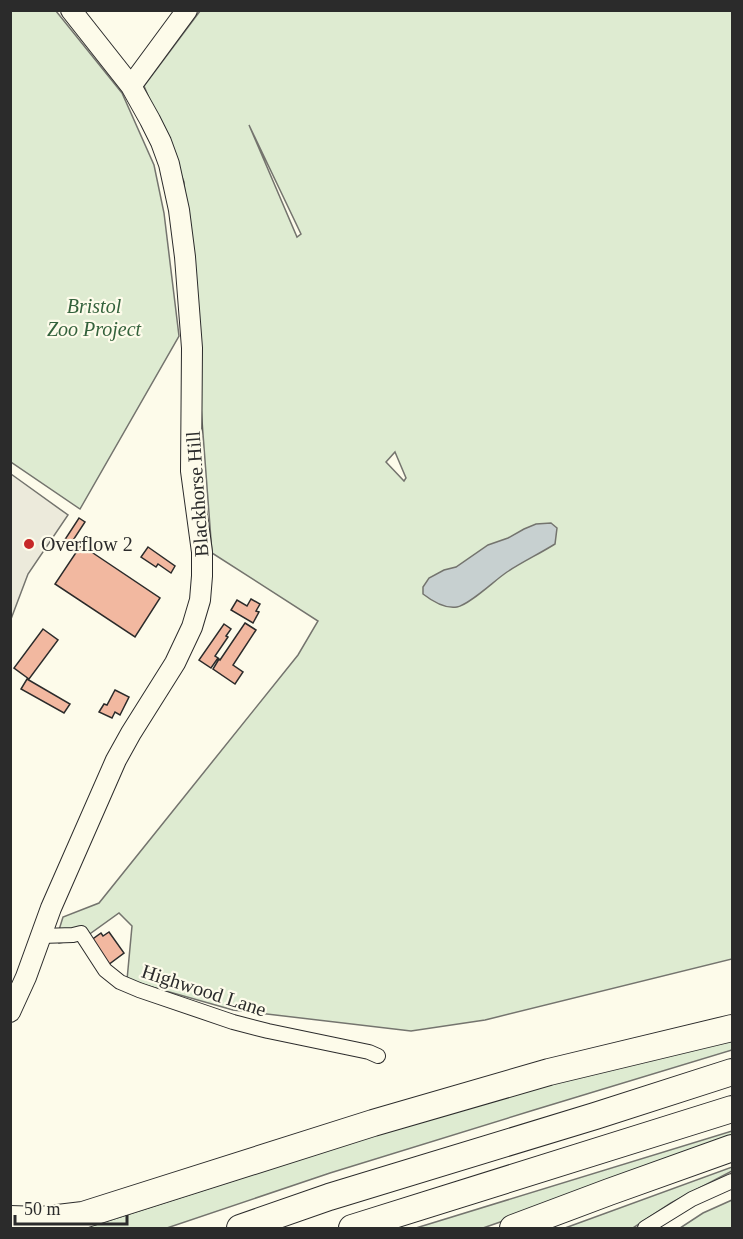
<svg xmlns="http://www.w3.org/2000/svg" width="743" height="1239" font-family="'Times New Roman',serif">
<rect width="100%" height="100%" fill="#fdfbea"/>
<path fill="#deebd1" stroke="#74746e" stroke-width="1.5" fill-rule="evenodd" d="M10,11H56L122,93L154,165L164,213L179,336L80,509L11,462Z
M200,11H732V959L485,1020L411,1031L233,1010L127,980L132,926L119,913L84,938L59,943L58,933L63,917L99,903L298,655L318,621L212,553L184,182L144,86ZM249,125L301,234L297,237ZM395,452L406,478L404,481L386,462Z
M732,1039V1050L534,1110L330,1173L167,1228H80L98,1224L378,1134L511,1095L634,1062Z
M732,1131V1139L627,1178L483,1228H416Z
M732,1167V1171L671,1203L633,1228H565Z
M732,1200V1228H680L703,1213Z"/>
<path fill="#eceadb" stroke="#74746e" stroke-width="1.5" d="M11,474L68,515L28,574L11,619Z"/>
<path fill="#c7d0d0" stroke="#74746e" stroke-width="1.5" d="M551,523L557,528L555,544C539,554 522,562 507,572C495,580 469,605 457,607C445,609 432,601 423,594V587L429,578L444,570L456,567L488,545L508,538L524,529L536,524Z"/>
<path fill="#f2b8a0" stroke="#2b2b2b" stroke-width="1.5" d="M79,518L85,522L70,545L64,541Z
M81,545L160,598L135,637L55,584Z
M148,547L175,566L171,573L158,564L156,567L141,557Z
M251,599L260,604L256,611L259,612L253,623L231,610L237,600L247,606Z
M245,623L256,630L233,665L243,672L235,684L213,669L219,659L220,660Z
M224,624L231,629L226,636L228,637L215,656L218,658L211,668L199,660Z
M43,629L58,640L29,679L14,668Z
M27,679L70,704L64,713L21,689Z
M115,690L129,697L120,715L115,712L112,718L99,712L104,704L107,705Z
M109,932L124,953L108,965L90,941L101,933L103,936Z"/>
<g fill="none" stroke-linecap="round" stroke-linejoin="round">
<defs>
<path id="street" d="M41,936L73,935L81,933L105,970L120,982L139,990L233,1022L268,1031L369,1052L378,1056
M645,1228L692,1199L732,1181"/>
<path id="secondary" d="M131,86L187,10
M10,1012L26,977L51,908L116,760L131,733L175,663L192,627L200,600L202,576V552L191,471L192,348L185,257L179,210L169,164L161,142L150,120L131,86L71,10"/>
<path id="highway" d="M10,1219L41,1220L83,1215L373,1123L549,1072L732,1028
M240,1228L329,1197L595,1116L732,1072
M352,1228L732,1109
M513,1228L609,1192L732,1148"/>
</defs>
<use href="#street" stroke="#2b2b2b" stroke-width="16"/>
<use href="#secondary" stroke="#2b2b2b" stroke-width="22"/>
<use href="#highway" stroke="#2b2b2b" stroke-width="28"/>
<use href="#street" stroke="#fdfbea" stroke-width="14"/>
<use href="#secondary" stroke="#fdfbea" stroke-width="20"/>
<use href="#highway" stroke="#fdfbea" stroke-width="26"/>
</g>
<circle fill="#c62828" stroke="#fdfbea" stroke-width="2" cx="29" cy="544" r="6"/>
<g text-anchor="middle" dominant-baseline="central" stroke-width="4.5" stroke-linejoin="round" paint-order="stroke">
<g font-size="20" font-style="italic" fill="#34623c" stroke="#fdfbea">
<text x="94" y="306">Bristol<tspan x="94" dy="23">Zoo Project</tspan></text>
</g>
<g font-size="20" fill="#2b2b2b" stroke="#fdfbea">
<text transform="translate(197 494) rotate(-94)">Blackhorse Hill</text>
<text transform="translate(204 990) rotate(18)">Highwood Lane</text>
</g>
<g font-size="20" fill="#2b2b2b" stroke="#fdfbea" text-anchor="start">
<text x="41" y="544">Overflow 2</text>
</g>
</g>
<rect width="743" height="1239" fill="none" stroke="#2b2b2b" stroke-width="24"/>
<path d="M15 1215v9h112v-9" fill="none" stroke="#2b2b2b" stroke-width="3"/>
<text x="24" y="1215" font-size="18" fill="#2b2b2b" stroke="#fdfbea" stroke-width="4.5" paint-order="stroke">50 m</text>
</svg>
